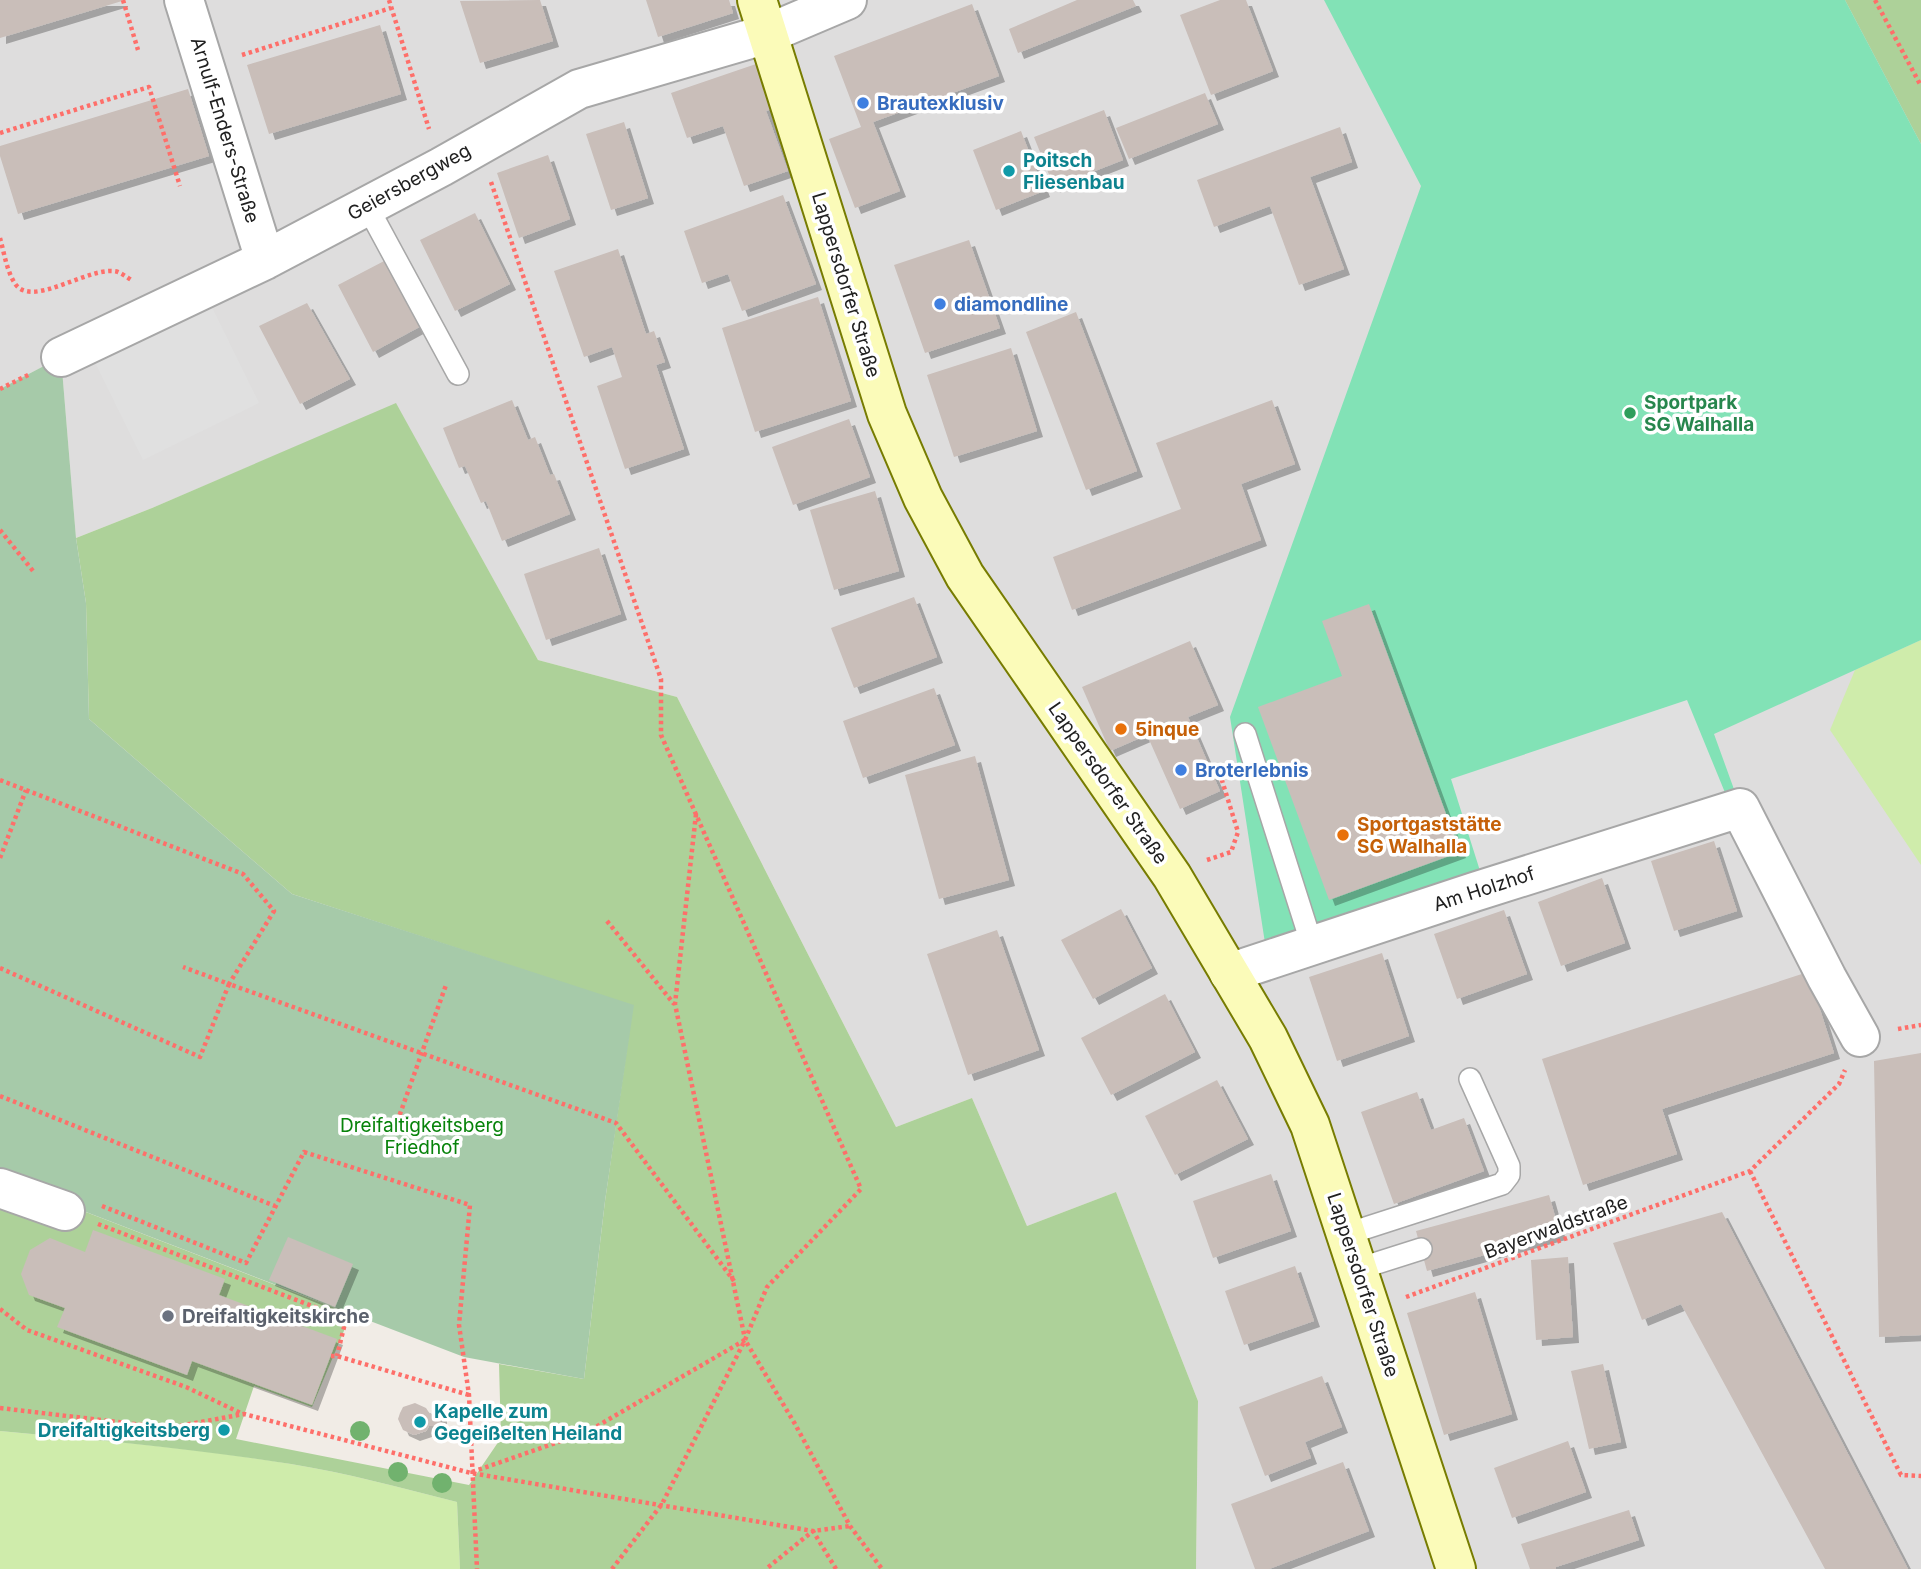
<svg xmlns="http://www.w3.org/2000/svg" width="1921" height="1569" font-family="Inter,sans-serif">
<defs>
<filter id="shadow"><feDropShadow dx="6" dy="6" stdDeviation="0" flood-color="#0004"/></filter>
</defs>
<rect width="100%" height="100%" fill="#f1ece6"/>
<path fill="#dedddd" d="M0,0H1921V1569H1196L1198,1401L1116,1192L1027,1226L972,1098L896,1127L677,697L538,660L396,404L152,508L76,538L61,357L0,389Z"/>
<path fill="#cfecab" d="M1921,640V865L1830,730L1855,670Z
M0,1431C97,1440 195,1448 291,1464C347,1473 402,1488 457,1502L460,1569H0Z"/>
<path fill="#add199" d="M1845,0H1921V144Z
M396,403L538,660L677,697L896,1127L972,1098L1027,1226L1116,1192L1198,1401L1196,1569H460L457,1502C402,1488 347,1473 291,1464C195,1449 97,1440 0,1431V1179L351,1314L312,1407L254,1386L236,1439L469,1485L501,1438L499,1364L584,1379L605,1201L633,1006L292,894L89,719L86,603L76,538L152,508Z"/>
<path fill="#a6caa9" d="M61,357L76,538L86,603L89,719L292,894L634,1005L605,1201L584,1379L464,1357L0,1179V389Z"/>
<path fill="#82e2b6" d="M1324,0H1845L1921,144V640L1714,734L1735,792L1265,943L1230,717L1421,186Z"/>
<path fill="#e0e0e0" d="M203,289L259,403L143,460L87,346Z
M1687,700L1726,795L1481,874L1451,779Z"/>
<path fill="#c9beb9" filter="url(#shadow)" d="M0,0H122V1L0,38Z
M540,0L553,41L480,63L460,1Z
M646,0H729L733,13L658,37Z
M1077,0H1133L1136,6L1018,53L1009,29Z
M1220,0H1246L1273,71L1211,95L1180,15Z
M972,4L999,76L873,122L900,191L855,208L829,139L861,127L834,56Z
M380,25L401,94L269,134L247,65Z
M756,64L772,109L766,111L788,171L744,186L723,126L687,138L671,93Z
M188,89L209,156L18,214L0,156V146Z
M1205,93L1218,124L1129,159L1116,128Z
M1104,110L1123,160L1054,187L1034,137Z
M624,122L648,198L611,210L586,134Z
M1340,127L1352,162L1310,177L1344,269L1299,285L1270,206L1214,227L1197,180Z
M1021,131L1044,191L996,210L973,150Z
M548,155L570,219L519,238L497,173Z
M783,195L816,284L742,311L728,274L702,283L684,231Z
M475,213L510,284L455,311L420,240Z
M969,240L1000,328L925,353L894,265Z
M618,249L646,334L654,331L665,362L656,365L684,449L625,469L597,386L622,377L612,347L584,357L554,271Z
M388,259L423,325L373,352L338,285Z
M818,297L851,401L755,432L722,328Z
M307,303L350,379L300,404L259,326Z
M1076,312L1137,471L1086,490L1026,332Z
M1011,348L1037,431L954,457L927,375Z
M512,400L528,440L535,437L550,475L554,474L570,514L502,541L486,501L481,503L465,466L459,468L443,428Z
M1272,400L1295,464L1241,484L1261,540L1072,610L1053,557L1181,509L1156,443Z
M849,419L870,477L793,505L772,447Z
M875,491L899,571L834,590L810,510Z
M599,548L621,614L546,640L524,574Z
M914,597L937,657L854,688L831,628Z
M1369,604L1460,852L1329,900L1258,707L1342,676L1322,621Z
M1190,641L1218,705L1188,717L1220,791L1180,809L1147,735L1110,751L1082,687Z
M934,688L955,745L863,778L843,721Z
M975,756L1009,880L939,899L905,775Z
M1714,841L1737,911L1674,931L1651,861Z
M1602,878L1625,943L1561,966L1538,902Z
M1121,909L1152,968L1093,999L1061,940Z
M1504,910L1527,974L1457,999L1434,934Z
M997,930L1039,1050L968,1075L927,954Z
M1382,953L1409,1036L1337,1061L1309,977Z
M1808,972L1834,1053L1662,1109L1677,1154L1583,1185L1542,1059Z
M1165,994L1195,1052L1111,1095L1081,1038Z
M1921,1053V1335L1879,1337L1874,1061Z
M1217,1080L1248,1139L1175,1175L1145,1116Z
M1417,1092L1431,1130L1464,1118L1484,1171L1394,1204L1361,1112Z
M1271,1174L1291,1231L1213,1258L1193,1201Z
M1549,1195L1560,1234L1427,1271L1416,1231Z
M1722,1212L1908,1569H1825L1681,1304L1642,1320L1613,1243Z
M93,1230L225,1279L219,1295L337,1339L312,1405L192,1361L187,1375L57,1327L65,1308L29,1295L21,1274L30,1250L50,1238L85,1252Z
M288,1237L353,1264L335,1307L269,1280Z
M1568,1257L1573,1337L1536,1340L1531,1260Z
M1295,1266L1314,1321L1244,1345L1225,1291Z
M1475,1292L1512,1414L1444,1435L1407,1313Z
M1603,1364L1621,1442L1589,1449L1571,1371Z
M1322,1376L1342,1427L1305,1442L1311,1458L1265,1476L1239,1407Z
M415,1403L426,1408L430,1414H441V1426H429L426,1431L414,1435L403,1430L398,1419L400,1413L403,1407Z
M1568,1441L1586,1492L1512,1518L1494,1468Z
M1343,1462L1369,1531L1269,1569H1255L1231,1504Z
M1629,1510L1639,1540L1556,1567V1569H1530L1521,1544Z"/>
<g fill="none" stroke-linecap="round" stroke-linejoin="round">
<defs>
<path id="lane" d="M367,206L458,374
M1245,734L1312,945
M1347,1234L1502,1184L1509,1175V1166L1470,1079
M1358,1269L1421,1249"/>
<path id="street" d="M184,0L265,260
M61,357L265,260L441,167L579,89L767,34L847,0
M1229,973L1474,892L1740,808L1827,978L1860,1037
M0,1188L65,1211"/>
<path id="secondary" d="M757,0L887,414L923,498L965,576L1172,876L1268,1038L1310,1125L1456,1569"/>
</defs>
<use href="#lane" stroke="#a7a7a7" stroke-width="24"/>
<use href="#street" stroke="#a7a7a7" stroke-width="42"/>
<use href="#secondary" stroke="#777c01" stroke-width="42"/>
<path stroke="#fe6f6a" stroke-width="4.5" stroke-dasharray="3.5 3.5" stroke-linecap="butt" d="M123,0L138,50
M389,0L429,129
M1875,0L1921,86
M242,55L391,8
M0,133L149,87L180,186
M491,182L661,679V735L861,1189L767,1287L745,1340L662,1504L612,1569
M0,238C4,252 7,273 16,285C34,308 92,264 118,272C123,274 128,278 133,281
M0,389L30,374
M0,530L33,571
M0,780L243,874L274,911L229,984L183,967
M696,814L675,1004L745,1339
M0,858L26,790
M1207,860L1231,852L1238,832L1220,774
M607,921L674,1004
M0,968L200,1057L229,984L616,1123L734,1281
M1898,1029L1921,1025
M0,1096L275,1206
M395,1128L446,985
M1750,1171L1901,1475L1921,1476
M102,1206L246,1263L304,1152L470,1205L459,1325L469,1395L477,1569
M98,1224L346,1319L337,1356
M1406,1297L1750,1171L1839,1084L1845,1070
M0,1309L27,1330L186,1387L243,1414
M331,1356H337L469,1395
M0,1408L168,1428L244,1414L471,1473L813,1531L766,1569
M472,1472L587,1432L745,1340L795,1424L850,1526L882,1569
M836,1569L813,1531L850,1526"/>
<use href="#lane" stroke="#fff" stroke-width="21"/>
<use href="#street" stroke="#fff" stroke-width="38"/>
<use href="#secondary" stroke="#fbfbb9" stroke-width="38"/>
</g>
<g fill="#71b26e">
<circle cx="360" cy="1431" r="10"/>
<circle cx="398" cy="1472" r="10"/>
<circle cx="442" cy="1483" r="10"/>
</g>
<g fill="#3f7fe0" stroke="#fff" stroke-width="2.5">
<circle cx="863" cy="103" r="7"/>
<circle cx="940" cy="304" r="7"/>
<circle cx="1181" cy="770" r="7"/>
</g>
<g fill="#0f9aa8" stroke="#fff" stroke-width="2.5">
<circle cx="1009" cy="171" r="7"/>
<circle cx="420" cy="1422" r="7"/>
<circle cx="224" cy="1430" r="7"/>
</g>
<circle fill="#2e9e5b" stroke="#fff" stroke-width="2.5" cx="1630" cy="413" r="7"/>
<g fill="#e8710a" stroke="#fff" stroke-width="2.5">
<circle cx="1121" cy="729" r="7"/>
<circle cx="1343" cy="835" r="7"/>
</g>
<circle fill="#6b7280" stroke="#fff" stroke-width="2.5" cx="168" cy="1316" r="7"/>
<g text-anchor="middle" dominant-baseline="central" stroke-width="7" stroke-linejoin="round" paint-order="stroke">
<g font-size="19" font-weight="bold" fill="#366cbe" stroke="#fff" text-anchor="start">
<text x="877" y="103">Brautexklusiv</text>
<text x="954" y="304">diamondline</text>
<text x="1195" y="770">Broterlebnis</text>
</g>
<g font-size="19" fill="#202020" stroke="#fff">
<text transform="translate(225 130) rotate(73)">Arnulf-Enders-Straße</text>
<text transform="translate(409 182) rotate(-29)">Geiersbergweg</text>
<text transform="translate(846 285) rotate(73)">Lappersdorfer Straße</text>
<text transform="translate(1108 783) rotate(55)">Lappersdorfer Straße</text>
<text transform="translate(1484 889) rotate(-18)">Am Holzhof</text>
<text transform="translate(1556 1227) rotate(-20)">Bayerwaldstraße</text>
<text transform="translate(1363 1285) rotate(72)">Lappersdorfer Straße</text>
</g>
<g font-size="19" font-weight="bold" fill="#0d838f" stroke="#fff" text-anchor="start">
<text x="1023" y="160">Poitsch<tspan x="1023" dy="22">Fliesenbau</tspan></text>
<text x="434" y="1411">Kapelle zum<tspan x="434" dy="22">Gegeißelten Heiland</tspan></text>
<text x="210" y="1430" text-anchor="end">Dreifaltigkeitsberg</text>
</g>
<g font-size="19" font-weight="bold" fill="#27864d" stroke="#fff" text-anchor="start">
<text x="1644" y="402">Sportpark<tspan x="1644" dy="22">SG Walhalla</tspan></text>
</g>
<g font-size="19" font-weight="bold" fill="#c56008" stroke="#fff" text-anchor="start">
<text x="1135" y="729">5inque</text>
<text x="1357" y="824">Sportgaststätte<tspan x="1357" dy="22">SG Walhalla</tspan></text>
</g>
<g font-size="19" fill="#08830b" stroke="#fff">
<text x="422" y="1125">Dreifaltigkeitsberg<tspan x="422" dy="22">Friedhof</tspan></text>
</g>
<g font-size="19" font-weight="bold" fill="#5b616d" stroke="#fff" text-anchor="start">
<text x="182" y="1316">Dreifaltigkeitskirche</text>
</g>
</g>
</svg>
